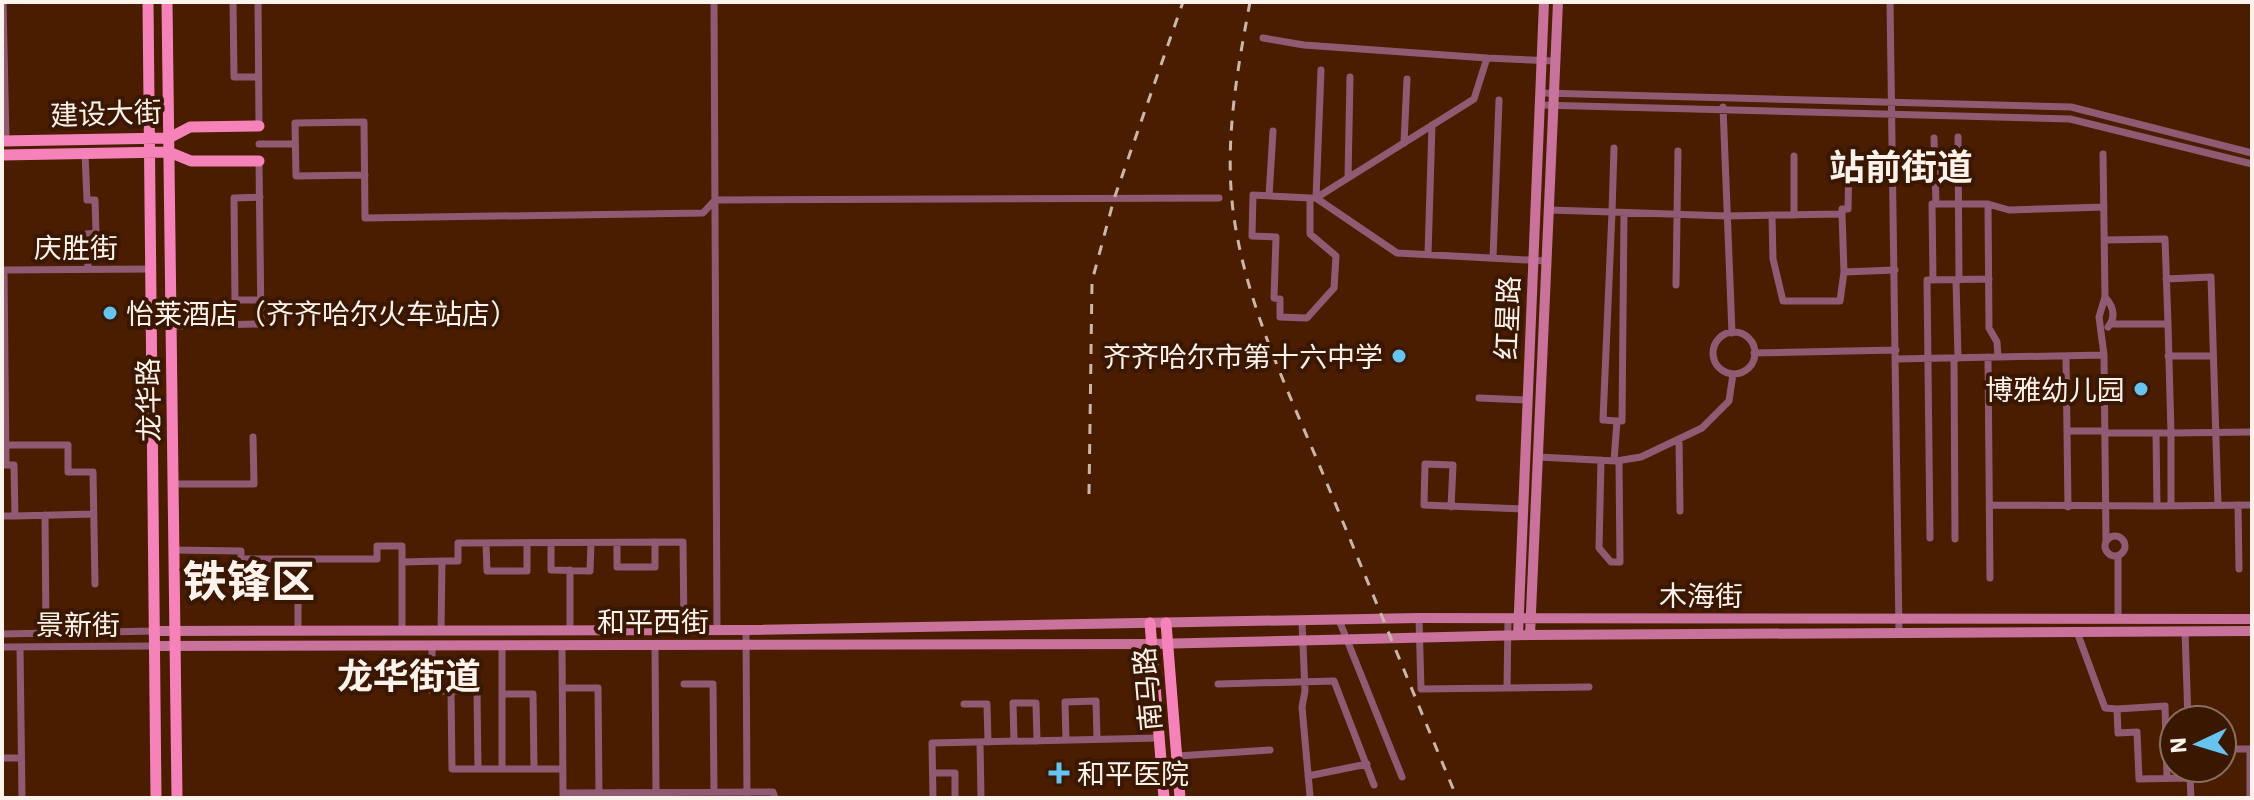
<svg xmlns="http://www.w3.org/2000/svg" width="2254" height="800" font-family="'IBM Plex Sans','Noto Sans SC',sans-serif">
<rect width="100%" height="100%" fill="#4a1d00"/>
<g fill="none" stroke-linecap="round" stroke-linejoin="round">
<path stroke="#915a73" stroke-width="7" d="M3,2L6,140
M233,2L234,77H258
M258,2L259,126
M714,2L717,630
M1890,2L1899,633
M1263,38L1304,45L1487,58
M1541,93L2071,107L2252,153
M1540,105L2070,119L2252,164
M1723,107L1732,333
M1958,137L1959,280
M1934,138L1936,204
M1404,143L1407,79
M259,144H295
M85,154L87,200H95L96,233L87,234L88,269
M2103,154L2105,297L2099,317L2104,355L2106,540
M1794,156V215
M365,175L296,176L295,123L364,122L365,218L703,213L715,200L1219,198
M1348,178L1350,77
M1269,196L1273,131
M260,197L234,198L235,300H261
M1310,198V234L1336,256L1334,288L1307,318L1280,317V299L1274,298L1276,237L1252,236L1253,195L1310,198H1316L1321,70
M1988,204L1989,328L1997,342L1998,357
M1549,210L1612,212L1614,148
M1772,215L1773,259L1783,301H1840L1844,272L1842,214
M2105,240L2165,239L2168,324
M1428,254L1432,125
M1493,258L1499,100
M1547,261L1397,253L1316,198L1474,99L1487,58L1555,61
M2,270L150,269
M4,270L6,465
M1844,272L1895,270
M2166,279L2211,277L2218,505
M1933,280L1932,204H1988L2009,210L2104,207
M1956,280L1958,358
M1676,285L1678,151
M2105,297C2114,307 2116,317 2108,327
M171,326L261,324L259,161
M1713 353a21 21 0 1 1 42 0a21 21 0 1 1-42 0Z
M1754,353L1896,350
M2066,356L2068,507
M2168,356H2212
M1988,357L1990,578
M1954,358L1955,539
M1896,359L2104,355
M1479,398L1528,400
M1617,421H1622L1624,213
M2067,431H2104
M2104,433H2171L2168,324H2110
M2156,433L2157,506L2252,505
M1679,440L1680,511
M6,445H68V472H93L95,584
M1538,457L1616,461L1641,457L1702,428L1729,401L1733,374
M1601,460L1599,548L1611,562H1620L1619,461
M1614,461L1617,421L1603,420L1612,212L1726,216L1842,214V209H1848L1849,157
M173,484H254L253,437
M1990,505L2157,506
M2238,505L2239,569
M2171,506V433L2252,432
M1451,507L1453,465L1425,464L1424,505L1523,509
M45,515L46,633
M2,516H15L14,465H4
M15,516L94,514
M2105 546a10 10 0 1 1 20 0a10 10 0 1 1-20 0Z
M1930,538L1927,280L1989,279
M486,543L487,571H527V543
M551,543V570L590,571L591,543
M617,543V567H655V542
M174,550L241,551V559H377V546H402V631
M2118,556V619
M298,560V631
M402,562L442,561
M570,570V630
M1419,618L1421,689L1589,687
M1339,620L1402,777
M1302,622L1305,691L1302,707L1310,796
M746,630L747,798
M441,631L442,561H458V543L683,542L684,630
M2185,631L2188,720
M2077,632L2105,708L2117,709L2118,733L2137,732L2139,779L2190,778V768
M2,634L154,631
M432,645V691H451L452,769H502
M502,645V769H563
M562,645L563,796
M655,645L656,793
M2,647L154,646
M20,647L22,798
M684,684H713L714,792
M1218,684L1334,681L1374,785
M562,688H598L599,793
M1507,688L1508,618
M451,691H477L478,769
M502,694H533L534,769
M964,704H987L988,742
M2117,709L2165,706L2167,778
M1066,740L1065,702L1096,701L1097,739
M1014,741L1013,703H1036L1037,741
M980,742L981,798
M2222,749H2252
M2250,749V798
M1177,756L1270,750
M2,758H21
M933,773H955V798
M1308,776L1367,764
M2190,778L2191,798
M563,793L773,792L775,798
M933,798L932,743L1159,738"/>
<path stroke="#c9729b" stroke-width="10" d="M154,631L746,630L1419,618L2252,619
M1518,635L1544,2
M1530,635L1558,2
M154,646L1151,644L1530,635L2252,631"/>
<path stroke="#f583ba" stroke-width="11" d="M148,2L156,798
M167,2L177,798
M2,141L169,138L190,127L259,126
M2,155L169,152L191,161H259
M1150,623L1164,798
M1166,623L1180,798"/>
<path stroke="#cbb6a9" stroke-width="3" stroke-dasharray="10 10" stroke-linecap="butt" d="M1250,2C1236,77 1222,153 1236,230C1251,315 1290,395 1323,474C1368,582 1412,690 1457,798
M1089,494L1092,281L1114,199L1183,2"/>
</g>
<g fill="#67c4f0" stroke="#391701" stroke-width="3">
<circle cx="110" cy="313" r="8"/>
<circle cx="1399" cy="356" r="8"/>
<circle cx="2141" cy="389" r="8"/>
<path d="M1055 761h8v8h8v8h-8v8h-8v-8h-8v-8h8z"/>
</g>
<g text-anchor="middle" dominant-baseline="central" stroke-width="8" stroke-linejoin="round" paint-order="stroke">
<g font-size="28" fill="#fef2ec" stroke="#391701">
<text transform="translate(106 113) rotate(-2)">建设大街</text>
<text x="76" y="247">庆胜街</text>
<text transform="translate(1507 318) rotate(-88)">红星路</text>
<text transform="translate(148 400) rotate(-91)">龙华路</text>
<text x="1701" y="595">木海街</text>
<text x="653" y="621">和平西街</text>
<text x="78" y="624">景新街</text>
<text transform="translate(1147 689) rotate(-95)">南马路</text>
</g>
<g font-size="28" fill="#fef2ec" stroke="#391701" text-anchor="start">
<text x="126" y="313">怡莱酒店（齐齐哈尔火车站店）</text>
<text x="1383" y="356" text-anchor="end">齐齐哈尔市第十六中学</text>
<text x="2125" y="389" text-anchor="end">博雅幼儿园</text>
<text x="1077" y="773">和平医院</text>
</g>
<g font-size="36" font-weight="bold" fill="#fef2ec" stroke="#391701">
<text x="1901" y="166">站前街道</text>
<text x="409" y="675">龙华街道</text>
</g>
<g font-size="44" font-weight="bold" fill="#fef2ec" stroke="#391701">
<text x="249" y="580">铁锋区</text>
</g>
</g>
<rect width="2254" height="800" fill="none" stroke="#fef2ec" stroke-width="8"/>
<g transform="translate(2198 744) rotate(266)"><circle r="38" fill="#391701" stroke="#886f5f" stroke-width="2"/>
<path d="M0-6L14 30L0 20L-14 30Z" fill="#67c4f0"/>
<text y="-12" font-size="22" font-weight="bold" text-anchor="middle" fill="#fef2ec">N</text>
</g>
</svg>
